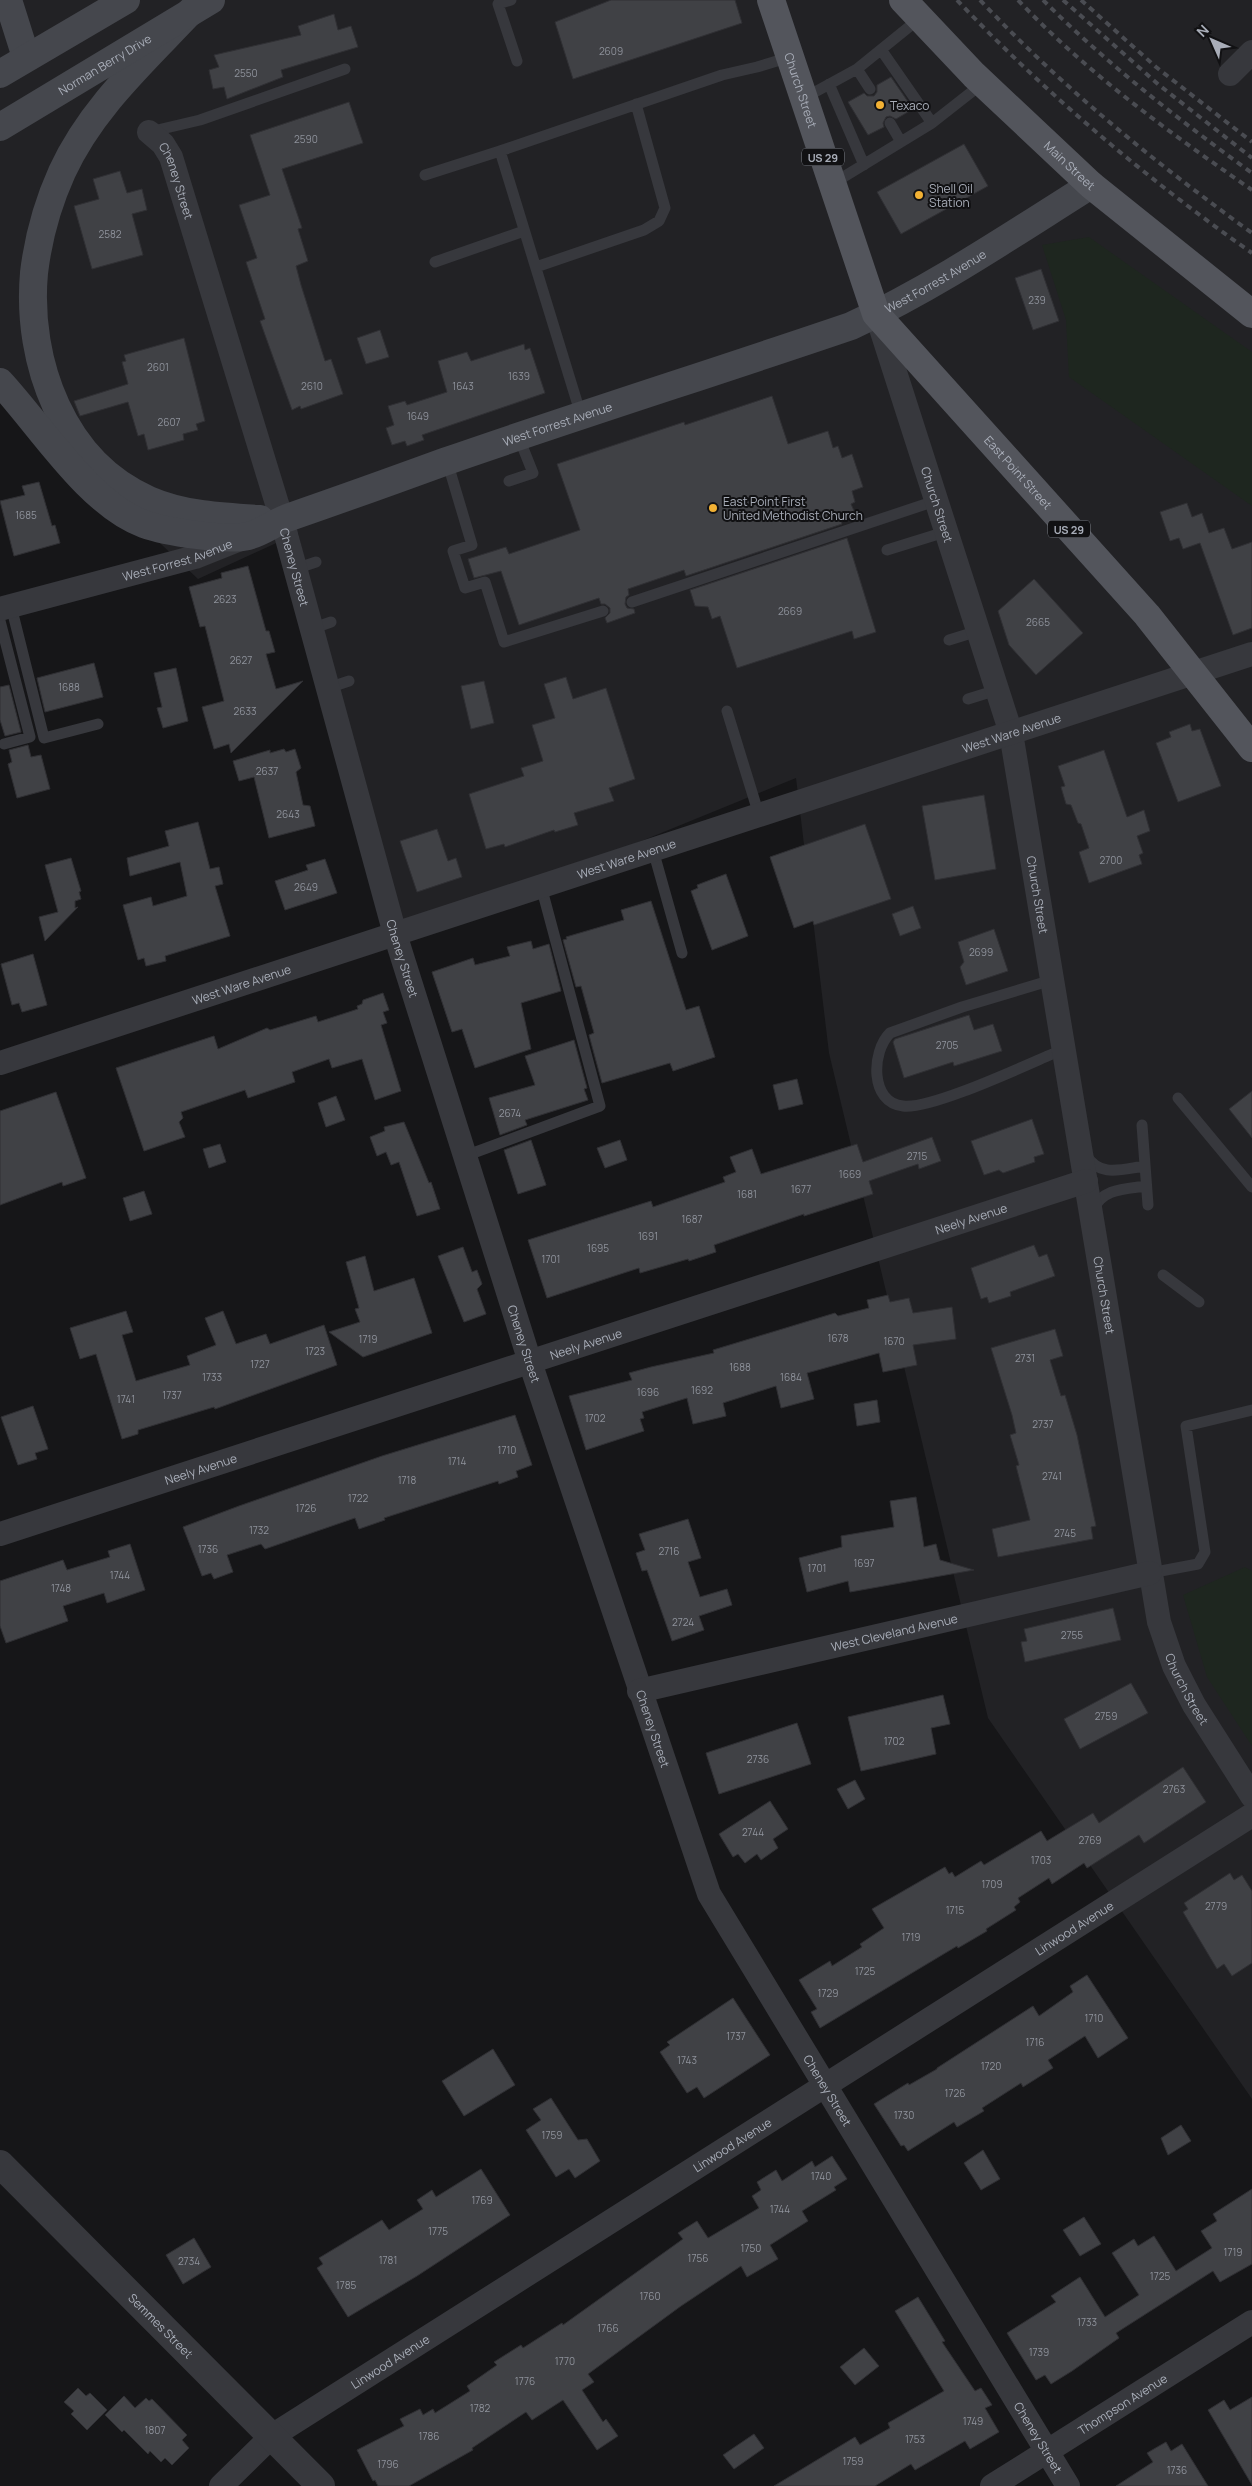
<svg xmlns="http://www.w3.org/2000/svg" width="1252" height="2486" font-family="Manrope,sans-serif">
<rect width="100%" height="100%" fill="#161618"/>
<path fill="#222225" d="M0,0H1252V2099L988,1718L829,1053L796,778L399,940L298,533L198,579L0,392Z"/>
<path fill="#1e261f" d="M1089,237L1252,352V506L1069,377L1066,320L1042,245Z
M1245,1567L1252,1571V1746L1207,1677L1183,1595Z"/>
<path fill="#404145" stroke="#303034" d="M611,0H735L742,23L573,79L555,22Z
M334,14L338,30L351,26L358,47L281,70L283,77L227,99L224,87L213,89L209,70L219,67L214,55L301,35L298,26Z
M891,77L913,109L896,119L890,116L886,117L883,123L884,127L868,135L848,102L864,93L867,96H874L877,92V85Z
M349,102L363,143L282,169L302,228L298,229L308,261L296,266L301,285L325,361L331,359L343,394L301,409L300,406L292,410L260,321L265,319L246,262L257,258L239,205L270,195L250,135Z
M964,144L988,186L901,234L877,192Z
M120,171L127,193L142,189L147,210L132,214L143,255L92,269L74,206L99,199L93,179Z
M1041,269L1059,321L1033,330L1015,278Z
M380,330L389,357L366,364L357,338Z
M184,338L205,421L196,424L198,430L183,434L184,440L148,450L144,434L138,436L128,402L80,416L74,401L128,384L122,362L126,361L124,355Z
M524,344L525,350L530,348L545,393L422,435L424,440L407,446L405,441L392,445L386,428L394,425L388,406L405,401L407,405L447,392L438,361L467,352L471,361Z
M772,396L788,444L828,431L833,448L838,446L842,458L852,454L863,487L852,491L855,502L851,504L855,513L840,518L842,524L686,576L684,570L628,589L629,595L626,597L625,604L627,608L634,609L635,613L607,623L605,618L610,613V608L605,604H601L599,598L519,625L501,571L474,578L468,559L506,547L509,554L580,530L557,464L684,422L685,425Z
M39,482L52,526L55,525L60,543L14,556L0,501L25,495L22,486Z
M1187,503L1192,517L1202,513L1209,533L1224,528L1232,549L1252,542V628L1233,635L1200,543L1183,549L1179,538L1170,541L1160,512Z
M847,538L876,632L854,639L852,631L737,668L720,616L712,619L708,607L695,606L690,590Z
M248,566L266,631H269L275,652L266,654L276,689L303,681L231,753L229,744L214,749L202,707L224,701L205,626L200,627L189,587L222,578L221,573Z
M1034,579L1083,633L1036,675L1009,645L998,611Z
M94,663L103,697L45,712L37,678Z
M176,668L188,721L163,728L157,708L162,707L154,673Z
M566,677L573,699L606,688L635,779L609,788L614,801L574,813L578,825L555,832L554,830L505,847L504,844L486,849L469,794L524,776L521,768L543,761L532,725L555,718L544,684Z
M484,681L494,723L471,729L461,686Z
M9,685L21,732L5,736L0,720V687Z
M1190,724L1192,731L1200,729L1221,786L1178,802L1156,743L1171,737L1169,732Z
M28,745L31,757L41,755L50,789L17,798L8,764L12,762L9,750Z
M284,749L286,752L295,749L301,768L296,772L303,805L310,806L315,826L269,838L254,777L239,781L233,761L270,750V753Z
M1104,750L1127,817L1144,810L1150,831L1137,836L1143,853L1139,855L1142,864L1089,883L1079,852L1089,848L1081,824L1078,823L1071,805L1066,804L1061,787L1065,786L1058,766Z
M984,795L996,869L935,880L922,806Z
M198,822L210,869L219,867L223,884L215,886L230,936L165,956L166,961L146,966L144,958L138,960L123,905L151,897L153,906L187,896L180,862L130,876L127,858L169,846L165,831Z
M865,824L891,899L814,925L813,921L794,928L770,857Z
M437,829L448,861L456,858L462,877L417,892L400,841Z
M71,858L81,891L79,892L81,899L75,901V908L78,907L45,941L39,917L58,912L45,865Z
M325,859L337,893L285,910L275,881L308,870L306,865Z
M726,874L748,936L712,950L691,891L698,888L697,885Z
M651,901L686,1010L699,1006L715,1057L673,1071L670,1063L602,1083L589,1035L594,1033L581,986L576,987L563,940L567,939L566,937L624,920L621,910Z
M913,906L921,928L900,936L892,914Z
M994,929L1008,971L966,985L960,967L964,962L958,942Z
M531,941L533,949L549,944L561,991L521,1003L531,1049L475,1068L462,1029L452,1032L432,972L473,958L475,965L510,956L507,947Z
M33,954L47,1005L22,1012L19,1003L12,1005L1,964Z
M383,993L389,1010L383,1012L387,1023L381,1025L401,1091L375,1100L362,1059L332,1068L329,1059L292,1072L295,1082L248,1098L245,1090L181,1112L183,1118L179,1122L185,1137L144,1151L116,1068L214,1036L218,1049L267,1028L270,1030L316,1016L318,1022L358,1009L357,1006L362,1004L363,1000Z
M969,1015L974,1030L993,1024L1002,1051L954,1066L953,1062L904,1078L893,1042L895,1039Z
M574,1040L587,1088L584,1089L588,1100L525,1120L527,1125L500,1135L489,1098L535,1085L525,1056Z
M797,1079L803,1104L779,1110L773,1085Z
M1252,1091V1138L1229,1109Z
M56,1092L86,1178L63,1186L62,1182L0,1205V1111Z
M336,1096L345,1120L326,1127L318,1103Z
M1032,1119L1044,1154L1034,1157L1035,1162L1003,1173L999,1170L984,1175L971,1141Z
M404,1122L429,1183L431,1182L440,1209L417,1216L399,1162L391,1165L386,1152L377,1156L370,1137L385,1131L384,1127Z
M932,1137L941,1161L919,1169L918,1164L869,1181L873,1194L804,1216V1214L714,1245L716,1252L689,1261L688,1259L640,1273L639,1268L547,1298L528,1240L651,1201L653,1207L725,1182L723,1177L736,1172L730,1157L752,1149L761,1174L857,1144L863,1162Z
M531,1140L546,1185L518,1194L504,1150Z
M620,1140L627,1160L605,1168L597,1148Z
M220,1144L226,1162L209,1168L203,1149Z
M144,1191L152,1214L130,1221L123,1198Z
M1034,1245L1039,1257L1047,1254L1055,1276L1010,1292L1011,1296L989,1303L987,1297L981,1299L971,1268Z
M463,1247L472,1272L477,1270L482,1284L477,1289L486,1314L464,1322L438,1256Z
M365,1256L374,1291L414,1278L432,1333L363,1357L329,1332L360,1322L355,1309L359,1308L346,1262Z
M888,1295L890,1302L909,1298L913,1313L952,1307L956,1339L913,1345L917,1365L883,1372L879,1353L807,1373L814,1399L781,1408L776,1386L723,1403L726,1416L693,1424L687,1398L642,1412L644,1418L640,1419L644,1431L586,1450L569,1396L632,1380L629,1373L651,1367L714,1353L713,1350L835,1313L838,1316L869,1308L867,1300Z
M126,1311L133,1332L122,1335L136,1381L190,1365L187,1356L216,1345L205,1318L223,1311L236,1344L266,1334L270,1344L324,1325L337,1365L215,1409L214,1407L138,1430V1434L122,1439L96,1354L80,1359L70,1328Z
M1055,1329L1063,1356L1050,1360L1061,1396L1065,1395L1077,1435L1096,1526L1091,1527L1093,1539L998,1557L992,1529L1030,1520L1016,1466L1019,1465L1010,1435L1016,1433L1012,1415L991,1348Z
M877,1400L880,1422L857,1426L854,1404Z
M33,1406L48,1449L35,1453L37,1459L18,1465L1,1417Z
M515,1415L532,1465L516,1471L518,1477L499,1484L498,1481L384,1518L385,1520L359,1529L355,1518L265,1549L261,1544L227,1555L233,1572L214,1579L211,1573L202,1576L183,1527L239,1506L382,1456Z
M916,1497L924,1547L936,1544L940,1560L974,1570L850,1592L848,1581L807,1592L799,1558L842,1547L841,1536L894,1527L890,1501Z
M688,1519L701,1558L688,1562L700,1597L727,1589L732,1605L699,1616L704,1630L672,1641L647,1570L642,1571L636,1553L645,1550L639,1534Z
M130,1544L145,1590L107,1603L104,1593L63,1606L68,1621L6,1643L0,1626V1581L63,1560L67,1570L77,1567L110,1557L108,1551Z
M1113,1608L1121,1640L1025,1662L1021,1642L1027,1641L1024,1629Z
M1131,1683L1148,1713L1080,1749L1064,1719Z
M943,1695L950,1724L931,1728L936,1754L861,1771L848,1717Z
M797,1723L811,1764L719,1794L706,1753Z
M1183,1767L1206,1802L1144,1843L1139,1835L1087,1868L1084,1863L1052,1884L1049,1878L1018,1898L1020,1902L1014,1907L1016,1910L986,1929L987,1931L958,1948L957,1946L820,2028L811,2012L817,2009L799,1980L830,1961L832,1966L862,1947L860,1944L884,1928L872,1909L945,1867L949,1874L952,1872L955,1877L981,1861L984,1865L1041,1831L1047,1841L1093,1813L1099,1823Z
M855,1780L865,1799L848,1809L837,1789Z
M770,1801L788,1829L773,1839L778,1848L761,1860L757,1854L745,1863L738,1854L733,1857L719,1834Z
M1230,1873L1234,1880L1242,1875L1252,1891V1963L1232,1976L1224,1964L1217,1969L1183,1912L1188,1909L1184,1903Z
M1087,1975L1128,2038L1098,2058L1085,2036L1048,2060L1053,2068L1023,2087L1021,2083L982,2108L984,2111L957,2127L954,2122L908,2151L904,2145L901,2146L874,2104L908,2083L909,2085L937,2069V2068L1033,2006L1039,2016L1073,1992L1070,1986Z
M733,1998L770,2055L704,2098L697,2087L687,2093L660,2052L670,2045L667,2042Z
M493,2049L515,2085L464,2116L442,2081Z
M551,2098L578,2140L587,2139L600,2161L575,2178L569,2169L556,2177L526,2130L541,2120L533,2109Z
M1181,2125L1191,2141L1168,2155L1161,2138Z
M983,2150L1000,2179L981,2190L964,2163Z
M832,2156L847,2179L834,2187L836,2190L802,2211L808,2221L770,2245L778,2259L747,2277L741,2266L681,2306L588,2374L594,2382L582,2390L603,2422L606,2419L618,2436L597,2450L563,2400L532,2420L526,2412L472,2448L473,2450L409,2486H378L375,2480L373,2481L357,2450L404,2426L400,2419L420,2409L423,2415L433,2409L435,2413L470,2391L467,2386L497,2365L494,2362L521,2345L523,2348L562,2323L563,2325L683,2239L678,2233L697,2221L708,2238L759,2208L752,2196L761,2190L757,2182L776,2170L782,2181L812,2161L815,2167Z
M481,2169L510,2215L417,2276L348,2317L317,2268L323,2264L319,2258L382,2220L389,2230L423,2209L417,2200L432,2190L436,2197Z
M1252,2189V2264L1220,2282L1213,2271L1116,2333L1119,2338L1072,2371L1051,2384L1045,2375L1036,2380L1007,2333L1056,2302L1051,2296L1080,2277L1105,2317L1139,2295L1112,2253L1134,2239L1138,2246L1154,2236L1176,2271L1212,2248L1201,2231L1217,2221L1213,2214Z
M1084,2217L1101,2244L1080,2256L1063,2230Z
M194,2238L211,2267L183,2284L166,2255Z
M918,2297L945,2341L942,2342L975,2391L981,2388L992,2405L985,2408L999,2432L970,2449L965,2441L915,2470L911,2464L875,2486H774L855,2437L860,2445L890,2428L888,2423L944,2391L895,2311Z
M864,2348L879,2366L855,2385L840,2367Z
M78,2388L86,2396L90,2393L107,2410L87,2430L71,2414L74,2411L64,2402Z
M124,2396L135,2408L146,2398L149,2401L152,2399L187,2435L182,2440L189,2448L172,2465L165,2458L161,2462L150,2451L148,2454L124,2430L122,2432L105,2415Z
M1252,2397V2485L1208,2410L1224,2400L1230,2410Z
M754,2434L764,2448L734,2469L723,2455Z
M1166,2442L1171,2451L1182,2444L1208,2486H1116L1153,2462L1147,2453Z"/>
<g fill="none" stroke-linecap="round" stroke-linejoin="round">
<path stroke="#37383d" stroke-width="11" d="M511,0L498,4L517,61
M882,51L932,123
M857,69L870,89
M829,84L864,165
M804,98L857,69L920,18
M890,123L901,142
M149,132L200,120L345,69
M425,175L500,151
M832,184L932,123L983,83
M435,262L524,231
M536,267L644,230L659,221L665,208L636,104
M581,415L500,151L722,75L757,67L790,57
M447,461L472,545L453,551L465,588L485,582L504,642L603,611
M509,481L533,473L519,438
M887,550L945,532
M295,569L316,562
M632,602L935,501
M11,606L44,738L98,724
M0,621L30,737L4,744
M311,629L331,622
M949,640L978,631
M328,688L349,681
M968,699L997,690
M727,711L759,815
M653,850L682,953
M1052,980L962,1007L890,1033C871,1052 870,1103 903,1106C932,1110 1032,1062 1064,1049
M1178,1098L1252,1187
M1142,1125L1148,1205
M1086,1155C1100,1178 1122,1169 1145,1166
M465,1156L600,1106L541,886
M1093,1210C1102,1188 1126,1189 1146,1186
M1163,1275L1199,1302
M1150,1573L1198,1564L1205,1552L1186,1426L1252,1410"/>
<g stroke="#37383d" stroke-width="24">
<path d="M1230,74L1252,52"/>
<path id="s1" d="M149,132L163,144L171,157L282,520L395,934L530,1362L709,1894L1068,2486"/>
<path id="s2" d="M877,316L1011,733L1159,1622L1174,1666L1194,1705L1252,1796"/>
<path id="s3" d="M0,609L195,557L240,539"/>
<path id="s4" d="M0,1063L1252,654"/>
<path id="s5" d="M0,1534L1086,1181"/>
<path id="s6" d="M639,1691L1150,1573"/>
<path id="s7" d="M221,2486L272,2436L1252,1815"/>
<path id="s8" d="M992,2486L1252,2322"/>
</g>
<path stroke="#37383d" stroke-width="28" id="s9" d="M0,2164L321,2486"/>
<g stroke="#45474d" stroke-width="28">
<path d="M8,0L26,57"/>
<path d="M191,11C145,60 91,108 62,172C48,203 38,239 34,273C26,362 63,463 149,500C183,515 224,517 260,519"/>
<path d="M0,74L126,0"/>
<path id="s10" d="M0,127L211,0"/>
<path id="s11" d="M0,382C40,425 89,504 144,524C166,532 226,541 248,536C261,533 274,523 287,518C339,500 392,481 444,462C579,415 716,372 851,326C935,287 1013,234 1091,185"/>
</g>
<g stroke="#53555c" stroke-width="28">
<path id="s12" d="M771,0L876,314L1147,615L1252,748"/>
<path id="s13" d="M903,0L974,75L1091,185L1252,314"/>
</g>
<path stroke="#4a4c52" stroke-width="4" stroke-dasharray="6 5" stroke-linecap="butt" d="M957,0C1046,94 1147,179 1252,253
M980,0C1064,89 1153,161 1252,233
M1018,0C1087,73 1170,133 1252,190
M1043,0C1107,64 1179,120 1252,173
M1063,0L1159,85L1252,158
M1081,0L1156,67L1252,142"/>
</g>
<g fill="#f2b134" stroke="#111113" stroke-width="2">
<circle cx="880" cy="105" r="5"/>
<circle cx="919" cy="195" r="5"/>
<circle cx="713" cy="508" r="5"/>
</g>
<g text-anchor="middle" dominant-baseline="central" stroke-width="4" stroke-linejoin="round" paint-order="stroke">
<g font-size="10" fill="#8e929b">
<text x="611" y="51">2609</text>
<text x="246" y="73">2550</text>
<text x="306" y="139">2590</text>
<text x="110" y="234">2582</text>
<text x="1037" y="300">239</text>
<text x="158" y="367">2601</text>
<text x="519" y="376">1639</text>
<text x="312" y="386">2610</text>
<text x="463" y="386">1643</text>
<text x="418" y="416">1649</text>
<text x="169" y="422">2607</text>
<text x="26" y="515">1685</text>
<text x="225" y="599">2623</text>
<text x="790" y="611">2669</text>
<text x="1038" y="622">2665</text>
<text x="241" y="660">2627</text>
<text x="69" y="687">1688</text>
<text x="245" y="711">2633</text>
<text x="267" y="771">2637</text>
<text x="288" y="814">2643</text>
<text x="1111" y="860">2700</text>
<text x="306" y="887">2649</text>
<text x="981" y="952">2699</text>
<text x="947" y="1045">2705</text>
<text x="510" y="1113">2674</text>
<text x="917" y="1156">2715</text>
<text x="850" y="1174">1669</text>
<text x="801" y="1189">1677</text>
<text x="747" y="1194">1681</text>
<text x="692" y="1219">1687</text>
<text x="648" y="1236">1691</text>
<text x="598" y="1248">1695</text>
<text x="551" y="1259">1701</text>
<text x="838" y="1338">1678</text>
<text x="368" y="1339">1719</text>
<text x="894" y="1341">1670</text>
<text x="315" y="1351">1723</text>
<text x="1025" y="1358">2731</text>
<text x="260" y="1364">1727</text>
<text x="740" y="1367">1688</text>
<text x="212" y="1377">1733</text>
<text x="791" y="1377">1684</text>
<text x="702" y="1390">1692</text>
<text x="648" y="1392">1696</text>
<text x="172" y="1395">1737</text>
<text x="126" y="1399">1741</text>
<text x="595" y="1418">1702</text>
<text x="1043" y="1424">2737</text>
<text x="507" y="1450">1710</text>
<text x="457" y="1461">1714</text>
<text x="1052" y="1476">2741</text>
<text x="407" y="1480">1718</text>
<text x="358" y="1498">1722</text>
<text x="306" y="1508">1726</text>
<text x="259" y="1530">1732</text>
<text x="1065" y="1533">2745</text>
<text x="208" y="1549">1736</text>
<text x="669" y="1551">2716</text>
<text x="864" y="1563">1697</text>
<text x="817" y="1568">1701</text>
<text x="120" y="1575">1744</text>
<text x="61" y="1588">1748</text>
<text x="683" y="1622">2724</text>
<text x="1072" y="1635">2755</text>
<text x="1106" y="1716">2759</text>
<text x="894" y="1741">1702</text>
<text x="758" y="1759">2736</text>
<text x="1174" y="1789">2763</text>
<text x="753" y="1832">2744</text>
<text x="1090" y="1840">2769</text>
<text x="1041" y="1860">1703</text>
<text x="992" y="1884">1709</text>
<text x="1216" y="1906">2779</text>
<text x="955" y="1910">1715</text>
<text x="911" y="1937">1719</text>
<text x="865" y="1971">1725</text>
<text x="828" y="1993">1729</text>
<text x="1094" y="2018">1710</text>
<text x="736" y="2036">1737</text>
<text x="1035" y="2042">1716</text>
<text x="687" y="2060">1743</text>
<text x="991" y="2066">1720</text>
<text x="955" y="2093">1726</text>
<text x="904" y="2115">1730</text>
<text x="552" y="2135">1759</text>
<text x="821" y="2176">1740</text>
<text x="482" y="2200">1769</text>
<text x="780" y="2209">1744</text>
<text x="438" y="2231">1775</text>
<text x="751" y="2248">1750</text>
<text x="1233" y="2252">1719</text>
<text x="698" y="2258">1756</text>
<text x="388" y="2260">1781</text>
<text x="189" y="2261">2734</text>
<text x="1160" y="2276">1725</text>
<text x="346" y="2285">1785</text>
<text x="650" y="2296">1760</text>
<text x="1087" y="2322">1733</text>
<text x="608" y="2328">1766</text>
<text x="1039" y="2352">1739</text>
<text x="565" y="2361">1770</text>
<text x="525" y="2381">1776</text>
<text x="480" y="2408">1782</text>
<text x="973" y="2421">1749</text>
<text x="155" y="2430">1807</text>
<text x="429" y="2436">1786</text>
<text x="915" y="2439">1753</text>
<text x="853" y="2461">1759</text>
<text x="388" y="2464">1796</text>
<text x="1177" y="2470">1736</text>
</g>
<g fill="#111113" stroke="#7b7e86" stroke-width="1">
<rect x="802" y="148.5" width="42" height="17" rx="4"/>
<rect x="1048" y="520.5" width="42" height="17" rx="4"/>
</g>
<g font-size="11" font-weight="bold" fill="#a8adb8">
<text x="823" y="157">US 29</text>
<text x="1069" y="529">US 29</text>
</g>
<g font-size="12" fill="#a8adb8" stroke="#111113">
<text stroke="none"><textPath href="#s10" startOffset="122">Norman Berry Drive</textPath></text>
<text stroke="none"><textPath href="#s12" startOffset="95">Church Street</textPath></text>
<text stroke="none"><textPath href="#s13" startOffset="235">Main Street</textPath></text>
<text stroke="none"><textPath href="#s1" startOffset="58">Cheney Street</textPath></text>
<text stroke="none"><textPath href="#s11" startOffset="1044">West Forrest Avenue</textPath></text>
<text stroke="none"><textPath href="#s11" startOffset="639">West Forrest Avenue</textPath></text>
<text stroke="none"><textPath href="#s12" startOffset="544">East Point Street</textPath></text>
<text stroke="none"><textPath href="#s2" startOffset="198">Church Street</textPath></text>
<text stroke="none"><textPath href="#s3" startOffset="184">West Forrest Avenue</textPath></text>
<text stroke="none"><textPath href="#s1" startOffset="462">Cheney Street</textPath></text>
<text stroke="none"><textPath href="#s4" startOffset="1064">West Ware Avenue</textPath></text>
<text stroke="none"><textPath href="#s4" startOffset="659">West Ware Avenue</textPath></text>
<text stroke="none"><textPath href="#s2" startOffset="602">Church Street</textPath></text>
<text stroke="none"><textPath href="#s1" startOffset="868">Cheney Street</textPath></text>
<text stroke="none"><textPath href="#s4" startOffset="254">West Ware Avenue</textPath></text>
<text stroke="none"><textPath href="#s5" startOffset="1021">Neely Avenue</textPath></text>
<text stroke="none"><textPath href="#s2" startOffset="1008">Church Street</textPath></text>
<text stroke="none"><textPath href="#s1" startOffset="1272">Cheney Street</textPath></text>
<text stroke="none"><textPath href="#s5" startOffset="616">Neely Avenue</textPath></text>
<text stroke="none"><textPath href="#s5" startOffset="211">Neely Avenue</textPath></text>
<text stroke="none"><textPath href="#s6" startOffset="262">West Cleveland Avenue</textPath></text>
<text stroke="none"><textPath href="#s2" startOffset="1412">Church Street</textPath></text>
<text stroke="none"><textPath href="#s1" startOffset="1678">Cheney Street</textPath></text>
<text stroke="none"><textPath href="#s7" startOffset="1021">Linwood Avenue</textPath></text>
<text stroke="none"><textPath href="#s1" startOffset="2082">Cheney Street</textPath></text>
<text stroke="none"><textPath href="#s7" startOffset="616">Linwood Avenue</textPath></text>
<text stroke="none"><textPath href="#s9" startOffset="228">Semmes Street</textPath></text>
<text stroke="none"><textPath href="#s7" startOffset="211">Linwood Avenue</textPath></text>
<text stroke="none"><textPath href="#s8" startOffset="154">Thompson Avenue</textPath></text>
<text stroke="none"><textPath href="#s1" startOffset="2488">Cheney Street</textPath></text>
</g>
<g font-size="12" fill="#a8adb8" stroke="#111113" text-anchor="start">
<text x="890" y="105">Texaco</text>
<text x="929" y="188">Shell Oil<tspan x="929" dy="14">Station</tspan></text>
<text x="723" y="501">East Point First<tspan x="723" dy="14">United Methodist Church</tspan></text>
</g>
</g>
<g transform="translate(1212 40) rotate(315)" stroke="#111113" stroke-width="4" paint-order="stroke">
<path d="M0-4L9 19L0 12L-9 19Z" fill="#a8adb8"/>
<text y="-8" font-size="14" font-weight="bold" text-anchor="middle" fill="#a8adb8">N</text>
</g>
</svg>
